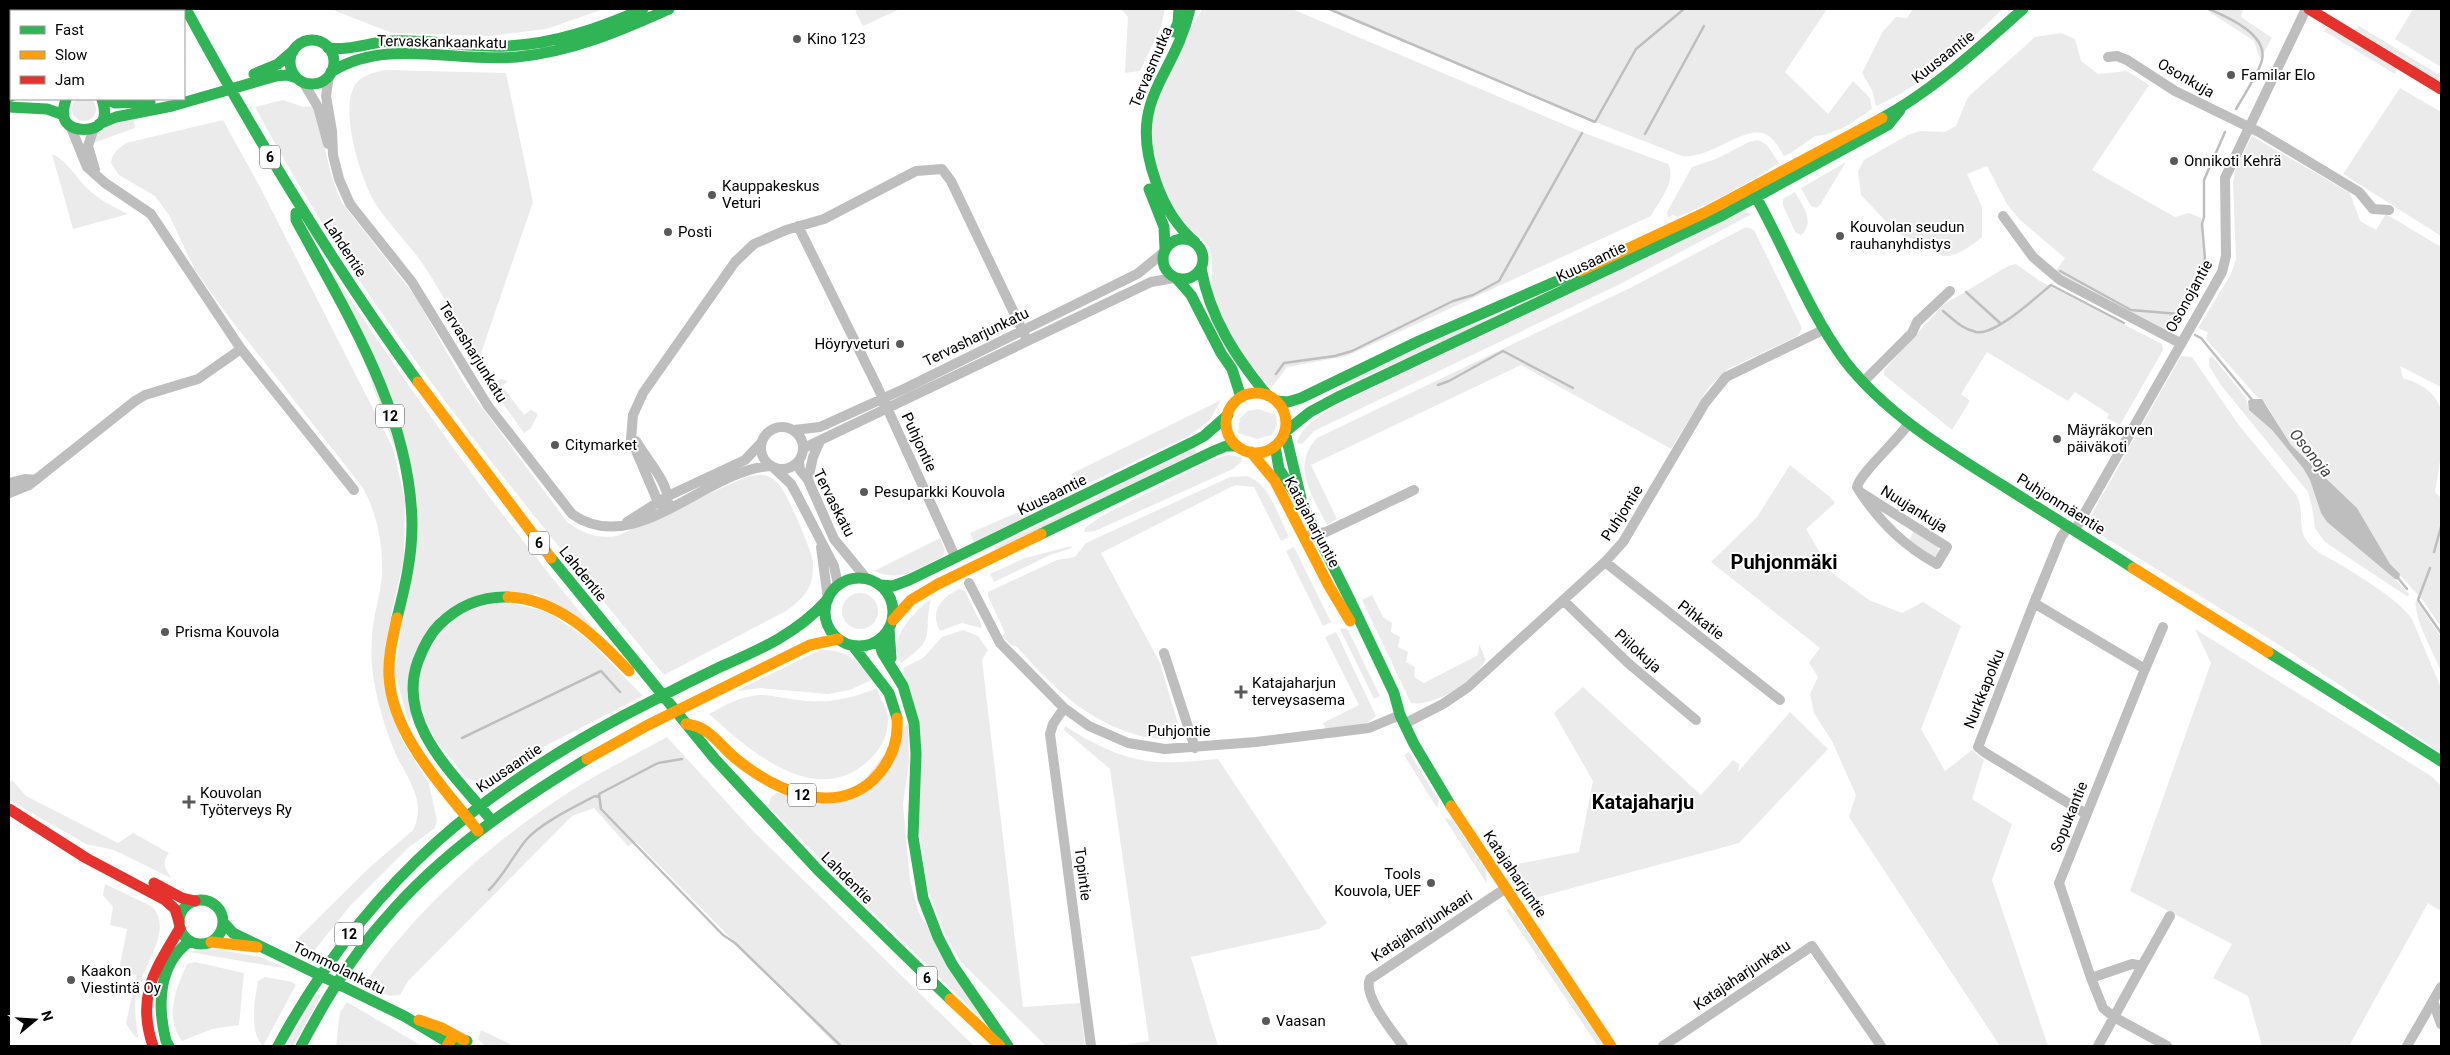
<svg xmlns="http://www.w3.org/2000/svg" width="2450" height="1055" font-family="Roboto,sans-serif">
<rect width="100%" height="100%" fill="#fff"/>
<path fill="#ebebeb" d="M9,9H157L158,11H11V80L9,81Z
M314,9H604L546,29L491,36L392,33L333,10Z
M859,9H900L863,26L855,11Z
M1121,9H1165L1161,27L1140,71L1125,73L1128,17Z
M1202,9H1292L1584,133L1668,164C1677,180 1659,201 1651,216L1347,356L1287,367L1272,387C1246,364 1218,326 1212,292C1210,278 1214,263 1210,250C1206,238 1180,225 1173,208C1164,190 1154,168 1150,148C1140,105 1182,46 1202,9Z
M1330,9H1827L1785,72L1828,114L1853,81L1870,98L1872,109L1845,127L1825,135L1815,136L1791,153L1784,156C1780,150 1776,141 1770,137C1749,119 1712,160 1682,156L1595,122Z
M1913,9H2003C1965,44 1925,86 1876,106L1872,90L1862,73L1883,31L1896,17L1907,18Z
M2205,9H2243L2241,17L2272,38L2260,59L2254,41Z
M2413,9H2441V67L2395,39Z
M2327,26L2397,69L2395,74L2324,31Z
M2359,26L2441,76V82L2356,30Z
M2061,33L2075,39L2081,61L2098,74L2127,71L2149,85L2092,170L2175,217L2189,213L2201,218C2202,233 2208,253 2205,268C2203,278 2175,327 2167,330L2055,272L2065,258L2019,219L2007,204L1987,166L1967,174L1982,207V237C1973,245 1950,262 1938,254C1934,251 1931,245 1928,241L1912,239L1897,233L1861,195L1858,171L1864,160L1908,135L1920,131L1945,132L1956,126L1968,97L2035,37Z
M384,70L506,73L533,202L479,359C459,326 442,292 420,260C406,241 388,223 375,203C361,180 341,114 353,89C358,76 372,73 384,70Z
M2400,88L2441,112V236L2343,174Z
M72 109a12 12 0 1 1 24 0a12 12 0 1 1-24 0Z
M283,100L303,107L313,106C325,138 327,172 342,203L415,296L466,386L568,523C585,534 597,539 617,536L739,480C752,475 764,471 776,481C786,489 811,549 813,562C813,567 813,574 812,578C809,594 798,602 786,611L664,675C516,495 365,314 255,107Z
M134,119L135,128L93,143C100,123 115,123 134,119Z
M223,120L260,187L393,448L405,500L404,559L391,615L400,737L429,784L437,820L435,828L408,848L350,906L313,952L306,954L296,946V940L368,869L413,830C429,798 402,773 392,745C379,710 369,675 372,637C373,615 381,594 382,573C383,543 377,514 363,488L225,312L195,270L169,215L155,196L119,175L111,163C112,153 118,149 126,143Z
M2252,136L2350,193L2360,221L2376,230L2386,214L2441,247V387L2400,366L2403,378C2421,384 2435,391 2441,410V455L2435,492L2441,498V627L2424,602L2390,564L2357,508L2291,445L2266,404L2262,399L2258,398L2206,339L2208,332L2198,328L2231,274L2236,259L2233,183L2236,167Z
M1758,140L1767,145L1779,163C1748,184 1713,202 1678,217L1673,215L1668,217L1667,212L1692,167L1716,159L1749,142Z
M52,154C69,162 75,177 88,189C100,200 113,207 128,214L73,229Z
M1846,162L1820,205L1816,208L1811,206L1801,188Z
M1795,192C1802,205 1816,222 1801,235L1795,232L1783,205V199Z
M1744,211L1752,214L1620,284L1314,431L1302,444L1297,443C1301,427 1320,416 1333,407Z
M1746,227L1754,230L1802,328L1798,336L1728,369L1709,387L1671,449L1521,365L1311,465L1337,519L1327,525C1313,497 1290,467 1317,438L1632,287Z
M2016,264L2040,281L2162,344L2163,350L2120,425L2107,418L2109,414L2075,392L2068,401L1987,352L1961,394L1970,401L1952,430L1884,375V370L1943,305L2008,266Z
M332,271C413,396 499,515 594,629L536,594L439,616L409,724L395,674L417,511Z
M1500,315L1317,399L1395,359L1469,326Z
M2181,356L2192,357L2238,424L2297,496C2304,510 2298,525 2305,538C2312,551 2326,556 2338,563C2360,577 2397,598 2412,619L2441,688V753L2281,646L2090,528V517Z
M2212,356L2246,398L2249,410L2272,430L2303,468L2310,480L2321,513L2327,522L2395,579L2409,594L2408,597L2325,542L2315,528L2312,507L2308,492L2221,385L2209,366V359Z
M501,379L508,381L502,386L524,415L531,410L538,414L531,428L524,433L499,398L492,384Z
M1221,400L1210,420L1189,436L1089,483L1077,487L1071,474Z
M1258,409L1276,415L1277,425L1272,435L1257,439L1238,433L1240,418L1248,411Z
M1194,449L1197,453L996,550L994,547Z
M1227,455L1242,457L1241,462L1233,469L1095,531L1084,532L1085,528L1100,517L1211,460Z
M1790,465L1830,497L1835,503L1806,529L1832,573L1869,600L1902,613L1923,602L1961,626L1921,729L1945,771L1972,750L1984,760L1972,799L2012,824L1992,880L2048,1046H2000L1849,817L1856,795L1832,741L1814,713L1810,694L1818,677L1809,663L1820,648L1711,562L1757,517Z
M1247,476C1269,482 1279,518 1289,537L1281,541L1254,487L1235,485L1101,553L1160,663L1179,727L1172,738C1161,740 1148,738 1137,735C1087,721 1050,685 1017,647L1011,645L1002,636L1005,633L988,596V592L1057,560L1075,557L1086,543L1230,477Z
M1037,504L1038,507L1028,516L974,542L970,533Z
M1914,531L1937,545L1939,551L1936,556L1933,557L1908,542Z
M940,538L944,548V554L940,558C915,569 901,583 874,571Z
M1071,546L1072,548L1050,555L994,582L990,574L1025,558Z
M1294,547L1331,622L1323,626L1286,551Z
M959,589L965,591L982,626L981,628L962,623L940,631C929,611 942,597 959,589Z
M842 611a18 18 0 1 1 36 0a18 18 0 1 1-36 0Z
M1372,595L1383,617L1392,623L1391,632L1400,637L1398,647L1408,652L1406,662L1415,667L1414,677L1424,683L1478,655L1479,644L1486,660C1473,681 1437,707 1411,703L1362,600Z
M931,599C922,635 939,637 901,663C886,641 914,611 931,599Z
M2416,600L2441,637V671C2435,656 2412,615 2416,600Z
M502,601L548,612L587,639L643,696L545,746L490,781L482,783L466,778L433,736L418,701L427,650L458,614Z
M1345,628L1348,630L1380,696L1374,699L1340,629Z
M2195,629L2431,776L2441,786V911L2428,903L2349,1046H2262L2248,996L2213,978L2232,944L2130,891L2211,663Z
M963,630L978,636L988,650L982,660L1023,1007L1080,1003L1085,1046H1046L961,962L946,937L926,884L903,668L923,658L942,637Z
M1336,632L1376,716L1367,723L1326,729L1323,723L1359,705L1325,637Z
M820,650C846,649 857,660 873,679L850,690L828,694L760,688L736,691Z
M1583,687L1701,795L1733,760L1739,764L1738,772L1790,712L1828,749L1739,843L1524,901L1502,867L1579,852L1593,781L1554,713Z
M877,688C879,699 888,707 888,720C888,738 880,750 867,762C814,809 748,749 709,714C725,705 741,696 760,695C772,695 786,699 798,700C827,704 851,699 877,688Z
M908,723L909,762L903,804L910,881L919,913L990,1027L855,895L768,806L771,797L777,793L850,799Z
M1065,726C1090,742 1118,757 1147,761C1170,764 1195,761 1218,759L1327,923L1319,929L1191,957L1218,1046H1118L1149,1041L1110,769L1064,730Z
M667,737L753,831L974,1046H837L636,842L628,846L594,808L572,816L408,981L400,995L390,996L373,989L368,979C418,909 483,850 554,802C590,777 629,758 667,737Z
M1409,752L1439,801L1437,808L1404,755Z
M12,780L26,796L118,843L133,833L169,853C161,863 165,868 171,878L114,850L86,844L11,801L9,799V782Z
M1447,818L1454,822L1486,871L1487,884L1445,819Z
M105,884L151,906C176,929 140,968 136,995C134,1009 136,1023 138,1037L136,1038L126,1024L136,975L119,970L127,929L110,925L113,907L103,895Z
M1509,909L1516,916L1604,1046H1598L1506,910Z
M210,948L260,957L289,969L189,952Z
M195,962L244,973L239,1025L212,1029L182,1041C164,1017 176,988 187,964Z
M265,977L292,982L296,985L263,1046C248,1030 255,1000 258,981Z
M317,994L321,996L293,1046H286Z
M347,1002L422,1046H336L340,1012Z
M481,1030L514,1046H485L478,1039Z"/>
<path fill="#bebebe" d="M2251,399H2262L2291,445L2357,508L2390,564L2400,574L2399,580L2395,579L2327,522L2321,513L2310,480L2303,468L2272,430L2249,410L2248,401Z"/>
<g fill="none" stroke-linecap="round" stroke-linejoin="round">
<path stroke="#bebebe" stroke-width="2.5" d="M1329,9L1595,122L1636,49L1684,9
M2209,9C2227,17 2268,34 2262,60C2260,70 2242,99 2236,109
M1645,134L1704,26
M2060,271L2131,310L2179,314
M1966,292L2000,323
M1943,311C1954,320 1962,329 1976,332C1995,336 2036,297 2051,285L2124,323
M2178,326L2175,325L2205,259L2202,224L2204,217V180L2225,132
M2195,335L2201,338L2253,401
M1276,374L1284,363L1335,356L1352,351L1453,301L1473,295L1499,281L1582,133
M1438,385L1449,381L1503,351L1573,388
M2434,552L2441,527
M2430,568L2418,600L2441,633
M2398,578L2407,589
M462,738L601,671L620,692
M682,759L658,763L599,794L601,809L723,935L735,943L841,1046
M489,890C504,875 513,856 526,840C541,823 574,807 595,796L599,797"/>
<path stroke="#bebebe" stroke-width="10" d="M2108,57L2117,56L2127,60L2175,91L2259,132L2359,192L2373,209L2389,210
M329,76L326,96L332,131L333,155L339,179L350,204L412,282L488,406L572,514C635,559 706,470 770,466
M303,82L318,107L328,144
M70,125L87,167L105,183L151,214L241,349L354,490
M94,128L88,146L95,170
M2003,216L2033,257L2060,280L2180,343
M798,226L877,386L953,552
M1863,382L1912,333L1917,322L1950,291
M761 448a21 21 0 1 1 42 0a21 21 0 1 1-42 0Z
M794,430L820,427L906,388L1137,274L1163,253
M636,441C646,459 669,482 668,503
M804,448L1151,282L1174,278
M799,461L800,470L808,480L834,539L866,578
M774,468L791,484L796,493L834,566L838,585
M808,480L813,457L820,441
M9,483L25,479L36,480
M1860,492C1881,523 1904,546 1937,564L1947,547L1860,492L1857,487C1860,473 1899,439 1909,423
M9,493L29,485L135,401L145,395L198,379L241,349
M667,509L658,502L631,439L633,415L643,393L735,262L754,244L786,230L824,219L916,171L942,169L951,181L1027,340
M627,522L668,496L745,460L762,442
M2069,526L2061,537L2034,603L1978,747L1984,752L2086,814
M2075,530L2222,272L2226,256L2225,178L2306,9
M1310,535L1326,532L1414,490
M821,547L828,599
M1605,562L1780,700
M969,583L1000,643L1064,708L1089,726L1128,743L1165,749L1256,742L1369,728L1400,715
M1563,600L1628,663L1696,720
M2034,603L2145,669L2059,883L2091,978L2132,964L2142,966L2114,1017L2103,1008L2091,978
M1164,653L1195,748
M2145,669L2163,627
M1064,708L1053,724L1050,734L1091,1046
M1404,724L1443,704L1468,687L1605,562L1623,542L1705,403L1726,377L1825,329
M2142,966L2170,916
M2433,1001L2441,1024
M1403,1046C1393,1032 1362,995 1370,979L1506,888
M1663,1046L1812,946L1881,1046
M2098,1046L2114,1017L2167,1046
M2407,1046L2441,987"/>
<path stroke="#30b455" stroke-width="11" d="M186,9C256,138 332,263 418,382
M1190,9C1173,81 1126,99 1156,182C1164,205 1176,226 1195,242
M1174,32L1178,23L1179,9
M290 62a22 22 0 1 1 44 0a22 22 0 1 1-44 0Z
M328,48C350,51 370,42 392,41C431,39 469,48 507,46C555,44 600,28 643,9
M331,72C386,37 455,63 517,57C571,52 620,31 669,9
M254,74L278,64L293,51
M9,96H11
M66,99C64,106 61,115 66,122C74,132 94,132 102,122C107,115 104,106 102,99
M106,99L115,103L150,102
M9,107L47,109L64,115
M1882,118C1932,91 1980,47 2023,9
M99,124L116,117L172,106L276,76L287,75L297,78
M1751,188C1784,245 1806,308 1845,361C1886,414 1946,450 2002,485C2046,513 2090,540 2133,568
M1149,189L1164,227L1165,249
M296,213V220C347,314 411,415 412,525C412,557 405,587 397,618
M1163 259a20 20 0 1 1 40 0a20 20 0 1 1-40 0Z
M1201,268C1210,318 1235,356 1267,395
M1177,279L1191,295L1221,353L1232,369L1241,397
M1277,401L1288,402L1301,398L1419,341L1580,271
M1285,432L1310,412L1336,398L1723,215L1888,125L1900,110
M1285,432L1301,498
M1275,446L1279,469L1303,506L1349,598L1394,693L1400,715L1414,744L1451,806
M1041,534L1214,451L1226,446H1237
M551,558L714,758L818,870L950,999
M825 612a34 34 0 1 1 68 0a34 34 0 1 1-68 0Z
M881,585L893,586L909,580L1193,442L1204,436L1228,415
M889,629L891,658
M879,640L882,652L903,686L914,723L916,754L913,837L923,898L938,937L952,964L1008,1046
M853,646L889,693L897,718
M2268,652L2441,761
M491,820C456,776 395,724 418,661C423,648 429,635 439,625C457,607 481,596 508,597
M179 922a22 22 0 1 1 44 0a22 22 0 1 1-44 0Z
M223,922L233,933L404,1016L454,1046
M166,1041C157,1005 158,964 190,941
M166,1041L169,1046
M278,1046C369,878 487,783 656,699C677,688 699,677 720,667C761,649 798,633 828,599
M301,1046C325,1001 351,957 385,919C441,853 513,804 587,759
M464,1046L467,1041"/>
<path stroke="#ff9f0a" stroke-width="11" d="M1580,271L1704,213L1882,118
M418,382L551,558
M1226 423a30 30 0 1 1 60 0a30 30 0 1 1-60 0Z
M1251,452L1275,481L1329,586L1350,621
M2133,568L2268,652
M508,597C559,599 595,636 629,671
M397,618C393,637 388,656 389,676C392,735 443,787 478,831
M893,620L911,600L938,584L1041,534
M686,724C709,726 718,744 735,758C772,788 831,818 873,780C890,763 899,742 897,718
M587,759L646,726L810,645L838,639
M1451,806L1611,1046
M211,942L257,947
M950,999L1000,1046
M419,1020L442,1028L464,1040
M447,1046L454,1035"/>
<path stroke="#e5322d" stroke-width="11" d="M2309,9L2441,89
M9,809L86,858L165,900L175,909L179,922
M154,883L182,898L195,901
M153,1046C136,996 155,970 180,928"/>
</g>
<g fill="#595959" stroke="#fff" stroke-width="2">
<circle cx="797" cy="39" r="5"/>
<circle cx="2231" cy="75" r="5"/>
<circle cx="2174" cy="161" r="5"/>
<circle cx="712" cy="195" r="5"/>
<circle cx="668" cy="232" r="5"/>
<circle cx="1840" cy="236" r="5"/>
<circle cx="900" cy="344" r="5"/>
<circle cx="2057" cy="439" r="5"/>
<circle cx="555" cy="445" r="5"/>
<circle cx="864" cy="492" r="5"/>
<circle cx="165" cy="632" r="5"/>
<path d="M1238.5 684.5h5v5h5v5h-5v5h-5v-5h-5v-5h5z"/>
<path d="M186.5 794.5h5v5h5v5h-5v5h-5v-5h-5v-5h5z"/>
<circle cx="1431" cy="883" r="5"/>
<circle cx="71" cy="980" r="5"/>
<circle cx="1266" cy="1021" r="5"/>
</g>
<g text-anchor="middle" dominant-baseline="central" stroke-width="4" stroke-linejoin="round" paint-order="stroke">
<g fill="#fff" stroke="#4c4c4c" stroke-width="1">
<rect x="260" y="145.5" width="20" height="23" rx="4"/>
<rect x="376" y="404.5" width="28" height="23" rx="4"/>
<rect x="529" y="531.5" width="20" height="23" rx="4"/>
<rect x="788" y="783.5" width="28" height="23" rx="4"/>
<rect x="335" y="922.5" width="28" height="23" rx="4"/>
<rect x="917" y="966.5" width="20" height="23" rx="4"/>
</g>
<g font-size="14" font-weight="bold" fill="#000">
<text x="270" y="157">6</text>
<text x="390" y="416">12</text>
<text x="539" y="543">6</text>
<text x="802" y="795">12</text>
<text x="349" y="934">12</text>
<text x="927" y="978">6</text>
</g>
<g font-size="15" fill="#000" stroke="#fff" text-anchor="start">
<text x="807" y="39">Kino 123</text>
<text x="2241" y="75">Familar Elo</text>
<text x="2184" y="161">Onnikoti Kehrä</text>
<text x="722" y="186">Kauppakeskus<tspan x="722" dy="17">Veturi</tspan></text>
<text x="1850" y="227">Kouvolan seudun<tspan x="1850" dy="17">rauhanyhdistys</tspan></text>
<text x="678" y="232">Posti</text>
<text x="890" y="344" text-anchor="end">Höyryveturi</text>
<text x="2067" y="430">Mäyräkorven<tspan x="2067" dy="17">päiväkoti</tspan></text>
<text x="565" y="445">Citymarket</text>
<text x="874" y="492">Pesuparkki Kouvola</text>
<text x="175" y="632">Prisma Kouvola</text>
<text x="1252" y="683">Katajaharjun<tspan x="1252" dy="17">terveysasema</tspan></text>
<text x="200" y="793">Kouvolan<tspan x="200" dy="17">Työterveys Ry</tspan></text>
<text x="1421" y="874" text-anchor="end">Tools<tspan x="1421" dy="17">Kouvola, UEF</tspan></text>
<text x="81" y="971">Kaakon<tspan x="81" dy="17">Viestintä Oy</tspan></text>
<text x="1276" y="1021">Vaasan</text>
</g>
<g font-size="15" fill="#000" stroke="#fff">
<text transform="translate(442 42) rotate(1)">Tervaskankaankatu</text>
<text transform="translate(1943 57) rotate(-38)">Kuusaantie</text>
<text transform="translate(1151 67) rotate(-67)">Tervasmutka</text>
<text transform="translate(2186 78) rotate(30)">Osonkuja</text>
<text transform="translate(345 248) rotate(57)">Lahdentie</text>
<text transform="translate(1591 262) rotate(-25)">Kuusaantie</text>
<text transform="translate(2189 296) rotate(-61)">Osonojantie</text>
<text transform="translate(976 337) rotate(-26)">Tervasharjunkatu</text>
<text transform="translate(473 352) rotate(58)">Tervasharjunkatu</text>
<text transform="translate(919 442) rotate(65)">Puhjontie</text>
<text transform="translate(1052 495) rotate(-26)">Kuusaantie</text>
<text transform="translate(834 503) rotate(63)">Tervaskatu</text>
<text transform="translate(2061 504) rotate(32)">Puhjonmäentie</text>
<text transform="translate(1914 509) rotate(32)">Nuujankuja</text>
<text transform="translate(1622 513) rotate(-57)">Puhjontie</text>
<text transform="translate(1312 522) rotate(62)">Katajaharjuntie</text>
<text transform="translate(583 574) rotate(51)">Lahdentie</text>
<text transform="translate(1701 620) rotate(38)">Pihkatie</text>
<text transform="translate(1638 651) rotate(42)">Piilokuja</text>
<text transform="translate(1984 689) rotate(-68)">Nurkkapolku</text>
<text x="1179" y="731">Puhjontie</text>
<text transform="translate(509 768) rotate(-34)">Kuusaantie</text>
<text transform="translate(2069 817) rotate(-68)">Sopukantie</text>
<text transform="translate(1083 874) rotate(83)">Topintie</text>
<text transform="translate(1515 874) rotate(56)">Katajaharjuntie</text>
<text transform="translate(847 878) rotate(45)">Lahdentie</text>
<text transform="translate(1422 926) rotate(-33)">Katajaharjunkaari</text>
<text transform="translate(339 968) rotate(26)">Tommolankatu</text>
<text transform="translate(1742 975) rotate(-34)">Katajaharjunkatu</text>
</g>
<g font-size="16" font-style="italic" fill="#434343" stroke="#fff">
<text transform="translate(2311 453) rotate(51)">Osonoja</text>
</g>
<g font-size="20" font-weight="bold" fill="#000" stroke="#fff">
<text x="1784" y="562">Puhjonmäki</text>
<text x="1643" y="802">Katajaharju</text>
</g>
</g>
<rect width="2450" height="1055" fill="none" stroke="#000000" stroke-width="20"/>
<rect x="10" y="10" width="175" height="90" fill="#ffffff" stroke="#999999"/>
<rect x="20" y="26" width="25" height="8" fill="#30b455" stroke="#999999"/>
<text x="55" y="35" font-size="15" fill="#000000">Fast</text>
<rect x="20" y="51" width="25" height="8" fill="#ff9f0a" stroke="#999999"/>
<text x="55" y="60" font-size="15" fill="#000000">Slow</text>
<rect x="20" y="76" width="25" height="8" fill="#e5322d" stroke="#999999"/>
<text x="55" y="85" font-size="15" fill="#000000">Jam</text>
<g transform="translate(35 1020) rotate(72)" stroke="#ffffff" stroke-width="4" paint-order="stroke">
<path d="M0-4L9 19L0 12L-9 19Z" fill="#000000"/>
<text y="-8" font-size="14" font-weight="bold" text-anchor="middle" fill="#000000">N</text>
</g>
</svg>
